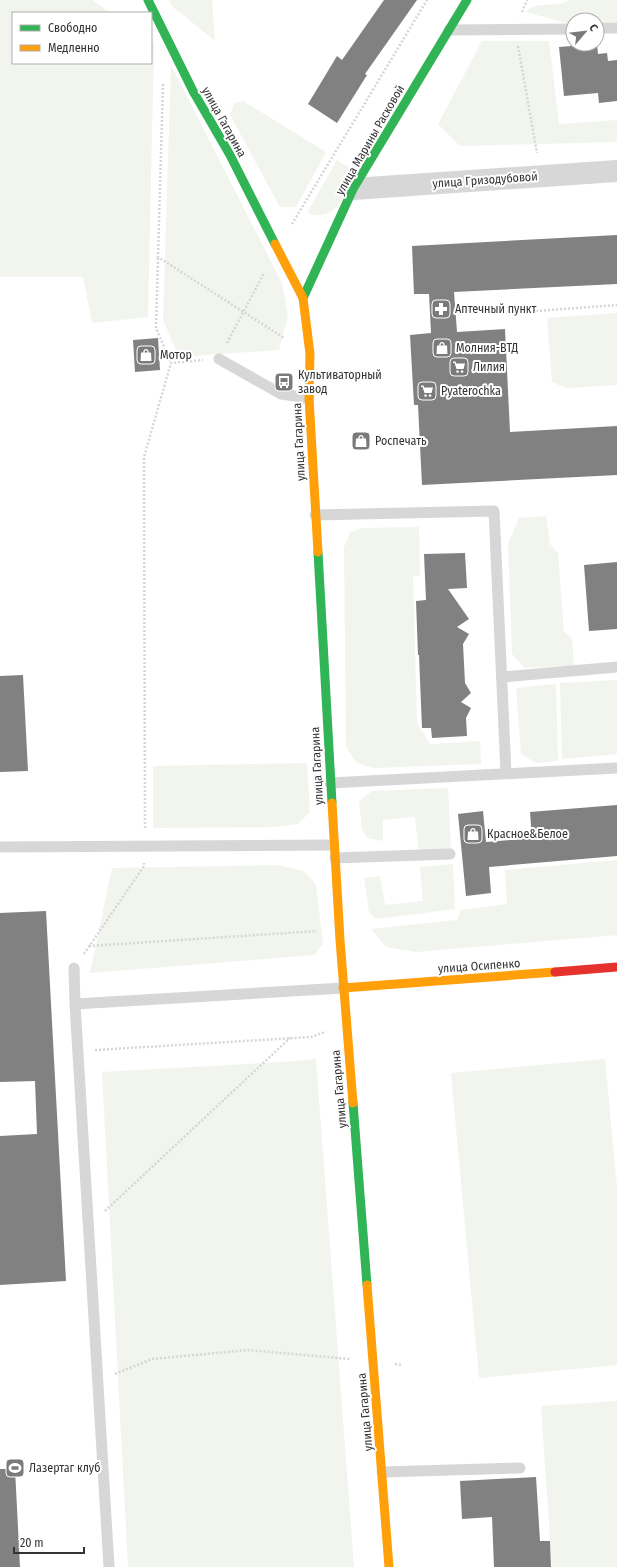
<svg xmlns="http://www.w3.org/2000/svg" width="617" height="1567" font-family="'Fira Sans Condensed',sans-serif">
<rect width="100%" height="100%" fill="#fff"/>
<path fill="#f1f5ed" d="M0,0H92L111,13H13V63H151V41L154,43L148,317L92,323L83,277H0Z
M169,0H212L215,41L172,6Z
M569,0H617V22H597V20H573V23H566L526,12C536,0 556,9 569,0Z
M482,41H549L559,124L617,120V142L460,146L438,124Z
M171,65L282,283L288,316L279,350L179,357L163,320Z
M243,101L326,152L296,207H280L230,115L234,103Z
M337,160L356,172C346,193 337,224 307,213Z
M617,313V385L566,388L552,382L547,318Z
M546,516L550,544L558,553L564,632L572,638L574,666L525,668L512,654L508,544L519,518Z
M419,527L420,576H413L417,723L430,744L480,741L481,764L373,768L357,763L346,747L344,547L350,533L361,528Z
M617,680V754L562,759L560,683Z
M556,684L558,761L536,763L521,754L516,688Z
M307,763L310,812L298,824L274,827L153,828V766Z
M448,788L451,850L419,852L415,817L383,820V841L367,838L362,829L359,801L372,791Z
M617,860V935L416,952L386,947L371,929L457,920L461,910L507,904L505,870Z
M453,864L455,909L376,919L369,912L364,878L380,876L385,905L423,901L420,867Z
M277,865L304,871L316,885L323,944L314,955L90,973L112,868Z
M316,1059L354,1567H128L102,1072L283,1062Z
M605,1059L617,1188V1365L479,1378L451,1073Z
M617,1401V1567H552L541,1406Z"/>
<path fill="#818181" d="M384,0H417L365,74L367,75L337,123L308,104L337,56L342,60Z
M597,44L598,54L607,53L608,61L617,60V101L599,103L598,93L564,96L559,47Z
M617,235V284L454,292L457,332L505,329L510,432L617,426V475L422,485L418,405H414L410,335L431,333L429,294H414L412,246Z
M158,338L160,370L135,372L133,340Z
M465,553L467,588L448,589L469,619L457,627L469,634L463,644L465,683L471,693L461,702L471,708L466,718L467,736L432,738L431,728H422L419,655H418L416,601L426,600L424,554Z
M617,562V629L589,631L584,565Z
M23,675L28,771L0,772V676Z
M617,805V856L489,867L491,893L466,896L458,814L483,811L486,842L532,838L530,812Z
M46,911L66,1281L0,1285V1136L37,1134L35,1081L0,1082V913Z
M0,1469H15L20,1567H0Z
M536,1477L540,1541H550L551,1567H494L492,1517L462,1519L460,1481Z"/>
<g fill="none" stroke-linecap="round" stroke-linejoin="round">
<path stroke="#d6d6d6" stroke-width="2.5" stroke-dasharray="2 2" stroke-linecap="butt" d="M522,12L527,0
M518,46L537,153
M163,84L158,257L284,338
M292,224L427,0
M158,258L156,328L171,363
M536,311L617,305
M227,343L264,273
M145,828L144,457L171,363L203,360
M89,946L317,931
M84,954L144,866V863
M95,1050L311,1037L325,1032
M105,1211L290,1038
M395,1364L402,1365
M115,1374L152,1359L248,1350L350,1359"/>
<path stroke="#d7d7d7" stroke-width="11" d="M597,28H617
M449,30L573,29
M219,359L281,394L309,398
M315,515L494,511L506,773
M502,677L617,667
M330,783L617,768
M0,847L334,845
M335,858L450,854
M74,968L75,1004
M382,1472L520,1468
M109,1567L75,1004L343,988"/>
<path stroke="#d7d7d7" stroke-width="22" d="M353,189L617,171"/>
<path stroke="#30b455" stroke-width="9" d="M148,0L193,91L230,155L275,244
M303,298L353,189L467,0
M318,552L332,803
M353,1103L367,1285"/>
<path stroke="#ff9f0a" stroke-width="9" d="M275,244L303,298L310,354L309,398L318,552
M332,803L340,940L353,1103
M343,988L555,972
M367,1285L389,1567"/>
<path stroke="#e5322d" stroke-width="9" d="M555,972L617,967"/>
</g>
<defs>
<symbol id="pharmacy-square" viewBox="-11 -11 22 22"><rect x="-9" y="-9" width="18" height="18" rx="4" fill="#7a7a7a" stroke="#fff"/><path d="M-2-6h4v4h4v4h-4v4h-4v-4h-4v-4h4Z" fill="#fff"/></symbol>
<symbol id="shop-square" viewBox="-11 -11 22 22"><rect x="-9" y="-9" width="18" height="18" rx="4" fill="#7a7a7a" stroke="#fff"/><path d="M-5-2.5h2.3a2.7 3.5 0 0 1 5.4 0H5L5.5 6h-11ZM-1.5-2.5h3a1.5 2.3 0 0 0-3 0Z" fill="#fff"/></symbol>
<symbol id="supermarket-square" viewBox="-11 -11 22 22"><rect x="-9" y="-9" width="18" height="18" rx="4" fill="#7a7a7a" stroke="#fff"/><path d="M-6-5.5h2.5l.6 2H6L4.5 2H-2.5L-4.4-4H-6ZM-1.5 3.2a1.3 1.3 0 1 0 .1 0ZM3 3.2a1.3 1.3 0 1 0 .1 0Z" fill="#fff"/></symbol>
<symbol id="bus-square" viewBox="-11 -11 22 22"><rect x="-9" y="-9" width="18" height="18" rx="4" fill="#7a7a7a" stroke="#fff"/><path d="M-5-6H5V4H4V6H2V4H-2V6H-4V4H-5ZM-3.5-4V0h7V-4ZM-3.5 1.2v1.5H-2V1.2ZM2 1.2v1.5H3.5V1.2Z" fill="#fff"/></symbol>
<symbol id="stadium-square" viewBox="-11 -11 22 22"><rect x="-9" y="-9" width="18" height="18" rx="4" fill="#7a7a7a" stroke="#fff"/><path d="M0-5a6.5 5 0 1 0 0 10a6.5 5 0 1 0 0-10ZM-3.5-1.8h7v3.6h-7Z" fill="#fff"/></symbol>
</defs>
<g fill-rule="evenodd">
<use href="#pharmacy-square" x="430" y="298" width="22" height="22"/>
<use href="#shop-square" x="431" y="337" width="22" height="22"/>
<use href="#shop-square" x="135" y="344" width="22" height="22"/>
<use href="#supermarket-square" x="448" y="356" width="22" height="22"/>
<use href="#bus-square" x="273" y="371" width="22" height="22"/>
<use href="#supermarket-square" x="416" y="380" width="22" height="22"/>
<use href="#shop-square" x="350" y="430" width="22" height="22"/>
<use href="#shop-square" x="462" y="823" width="22" height="22"/>
<use href="#stadium-square" x="4" y="1457" width="22" height="22"/>
</g>
<g text-anchor="middle" dominant-baseline="central" stroke-width="4" stroke-linejoin="round" paint-order="stroke">
<g font-size="12" fill="#333" stroke="#fff">
<text transform="translate(224 122) rotate(61)">улица Гагарина</text>
<text transform="translate(370 140) rotate(-60)">улица Марины Расковой</text>
<text transform="translate(485 180) rotate(-4)">улица Гризодубовой</text>
<text transform="translate(299 442) rotate(-93)">улица Гагарина</text>
<text transform="translate(317 766) rotate(-93)">улица Гагарина</text>
<text transform="translate(479 966) rotate(-4)">улица Осипенко</text>
<text transform="translate(339 1089) rotate(-95)">улица Гагарина</text>
<text transform="translate(365 1412) rotate(-95)">улица Гагарина</text>
</g>
<g font-size="12" fill="#333" stroke="#fff" text-anchor="start">
<text x="455" y="309">Аптечный пункт</text>
<text x="456" y="348">Молния-ВТД</text>
<text x="160" y="355">Мотор</text>
<text x="473" y="367">Лилия</text>
<text x="298" y="375">Культиваторный<tspan x="298" dy="14">завод</tspan></text>
<text x="441" y="391">Pyaterochka</text>
<text x="375" y="441">Роспечать</text>
<text x="487" y="834">Красное&amp;Белое</text>
<text x="29" y="1468">Лазертаг клуб</text>
</g>
</g>
<rect x="12" y="12" width="140" height="52" fill="#ffffff" stroke="#adadad"/>
<rect x="20" y="25" width="20" height="6" fill="#30b455" stroke="#adadad"/>
<text x="48" y="32" font-size="12" fill="#333333">Свободно</text>
<rect x="20" y="45" width="20" height="6" fill="#ff9f0a" stroke="#adadad"/>
<text x="48" y="52" font-size="12" fill="#333333">Медленно</text>
<g transform="translate(585 32) rotate(62)"><circle r="19" fill="#ffffff" stroke="#adadad"/>
<path d="M0-3L7 15L0 10L-7 15Z" fill="#7a7a7a"/>
<text y="-6" font-size="11" font-weight="bold" text-anchor="middle" fill="#333333">С</text>
</g>
<path d="M14 1547v6h70v-6" fill="none" stroke="#333333" stroke-width="2"/>
<text x="20" y="1547" font-size="12" fill="#333333" stroke="#ffffff" stroke-width="3" paint-order="stroke">20 m</text>
</svg>
